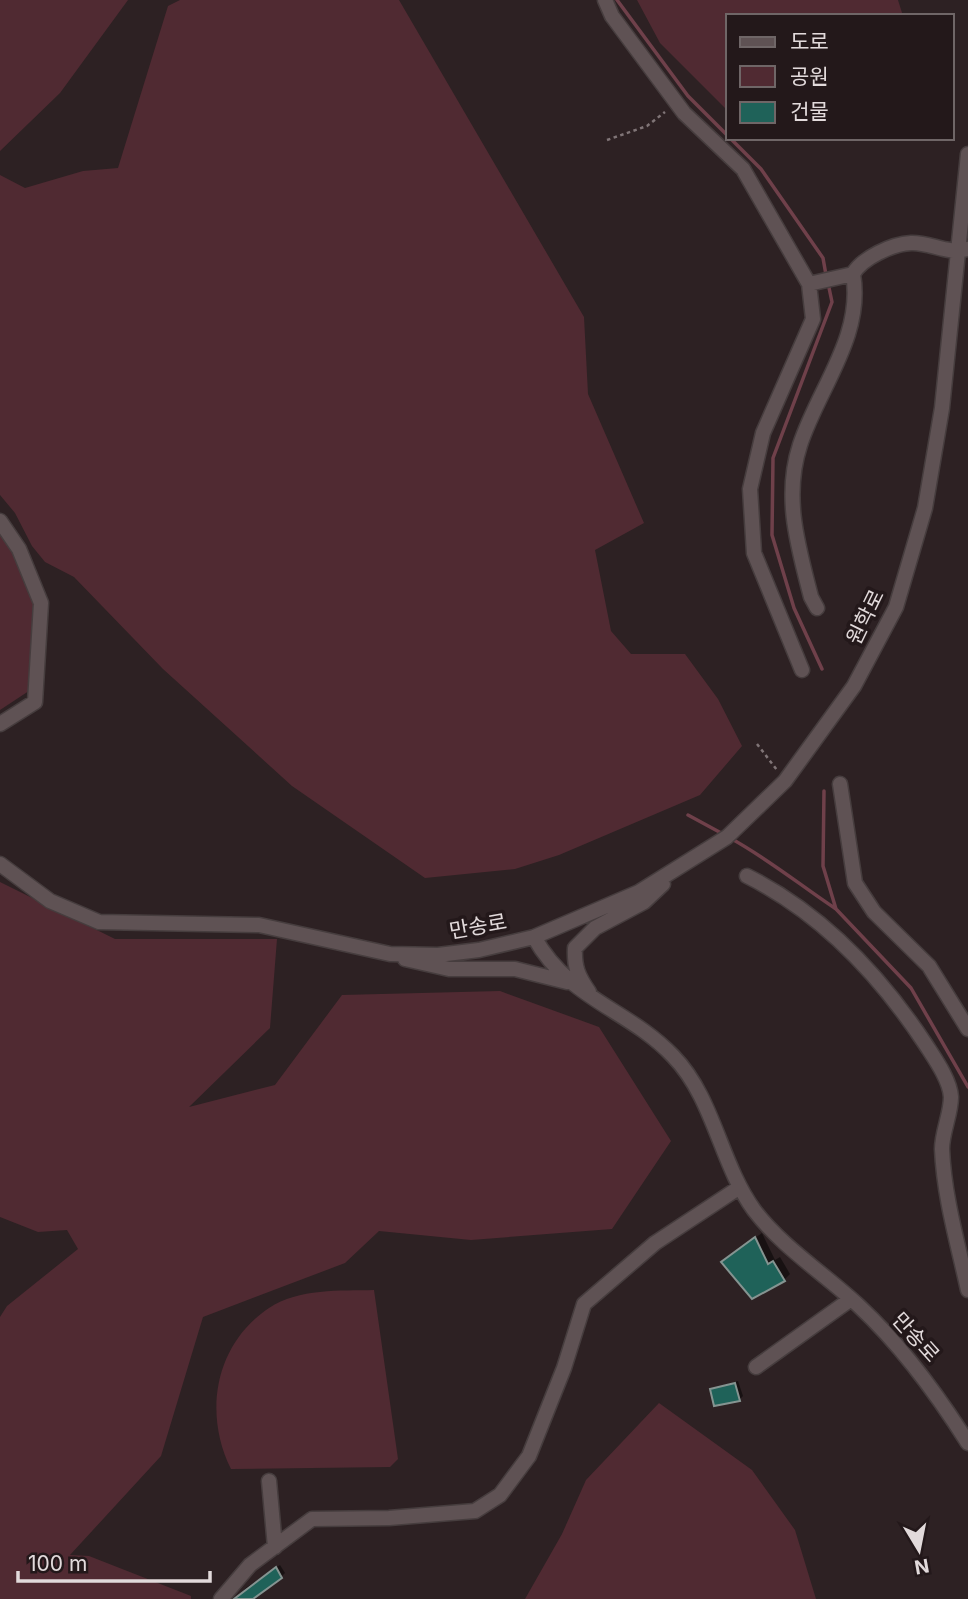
<svg xmlns="http://www.w3.org/2000/svg" width="968" height="1599" font-family="Inter,'Noto Sans KR',sans-serif">
<rect width="100%" height="100%" fill="#2d2123"/>
<path fill="#502a32" d="M0,0H128L60,93L0,151Z
M180,0H399L584,317L588,394L644,523L595,550L611,631L631,654H685L718,699L742,746L700,795L559,855L515,869L425,878L292,786L163,669L74,577L45,562L32,546L15,513L0,495V175L25,188L83,171L118,168L168,6Z
M637,0H898L903,16H728V111L660,43Z
M0,517L33,582L41,683L0,710Z
M0,882L115,939H277L270,1028L189,1107L275,1085L342,995L500,991L599,1027L671,1141L612,1229L471,1240L379,1231L345,1263L203,1317L161,1456L70,1555L89,1556L191,1596V1599H0V1317L7,1306L78,1249L67,1230L38,1232L0,1217Z
M374,1290L398,1459L390,1467L231,1469C203,1413 215,1344 269,1308C299,1288 340,1291 374,1290Z
M659,1403L752,1470L795,1530L816,1599H525L562,1534L586,1480Z"/>
<path fill="#0007" d="M762,1233L775,1260L780,1257L790,1274L784,1280L729,1256Z
M738,1381L743,1396L740,1399L716,1404L712,1389Z
M280,1565L285,1573L281,1577L247,1599H235L247,1587Z"/>
<g fill="none" stroke-linecap="round" stroke-linejoin="round">
<path stroke="#6f404a" stroke-width="3.5" d="M617,0L688,96L728,136
M730,138L761,169L823,258L826,275
M822,669L794,608L772,535L773,458L832,302L828,283
M824,791L823,866L836,909L911,988L968,1087
M688,815L723,834
M730,838C767,858 800,885 836,909"/>
</g>
<path fill="#1f6259" stroke="#859491" stroke-width="2" d="M755,1237L768,1264L773,1261L785,1281L752,1299L721,1262Z
M735,1383L740,1401L714,1406L710,1389Z
M276,1567L282,1578L253,1599H234Z"/>
<g fill="none" stroke-linecap="round" stroke-linejoin="round">
<defs>
<path id="minor" d="M605,0L612,16L684,113L743,169L809,284L813,319L763,433L750,489L754,553L802,670
M853,274C862,258 892,244 911,243C930,242 948,255 967,249
M809,284L853,274
M0,521L19,549L41,603L35,702L0,724
M817,608L811,597C798,546 783,497 800,445C818,389 864,336 853,274
M840,784L855,883L874,912L929,966L968,1029
M0,864L50,901L99,922L259,925L390,954L438,955L479,950L534,937C569,1000 627,1008 673,1056C714,1098 720,1163 754,1210C782,1247 826,1275 859,1306C902,1346 937,1394 968,1443
M747,876C823,914 880,975 926,1045C935,1059 950,1080 951,1097C951,1114 942,1132 942,1149C944,1197 958,1244 968,1290
M534,937L639,892L727,837L785,781L854,686L896,607L925,508L942,408L968,154
M405,959L449,969H515L567,982
M589,992C578,976 574,967 575,948L595,928L644,902L663,884
M756,1367L851,1299
M269,1481L275,1547
M221,1599L250,1565L312,1519L389,1518L475,1511L500,1495L529,1456L564,1368L584,1304L655,1243L740,1187"/>
</defs>
<use href="#minor" stroke="#463d3e" stroke-width="17"/>
<path stroke="#807577" stroke-width="2.5" stroke-dasharray="3.5 3.5" stroke-linecap="butt" d="M607,140L647,126L665,112
M757,744L777,770"/>
<use href="#minor" stroke="#5f5254" stroke-width="14"/>
</g>
<g text-anchor="middle" dominant-baseline="central" stroke-width="7" stroke-linejoin="round" paint-order="stroke">
<g font-size="21" fill="#e2dadb" stroke="#23181a">
<text transform="translate(865 617) rotate(-64)">원학로</text>
<text transform="translate(478 926) rotate(-10)">만송로</text>
<text transform="translate(916 1337) rotate(48)">만송로</text>
</g>
</g>
<rect x="726" y="14" width="228" height="126" fill="#23181a" stroke="#6f6667" stroke-width="2"/>
<rect x="740" y="37" width="35" height="10" fill="#5f5254" stroke="#6f6667" stroke-width="2"/>
<text x="790" y="49" font-size="21" fill="#e2dadb">도로</text>
<rect x="740" y="66" width="35" height="21" fill="#502a32" stroke="#6f6667" stroke-width="2"/>
<text x="790" y="84" font-size="21" fill="#e2dadb">공원</text>
<rect x="740" y="102" width="35" height="21" fill="#1f6259" stroke="#6f6667" stroke-width="2"/>
<text x="790" y="119" font-size="21" fill="#e2dadb">건물</text>
<g transform="translate(919 1550) rotate(170)" stroke="#23181a" stroke-width="5" paint-order="stroke">
<path d="M0-5L12 26L0 18L-12 26Z" fill="#e2dadb"/>
<text y="-10" font-size="19" font-weight="bold" text-anchor="middle" fill="#e2dadb">N</text>
</g>
<path d="M18 1571v10h192v-10" fill="none" stroke="#e2dadb" stroke-width="3.5"/>
<text x="28" y="1571" font-size="21" fill="#e2dadb" stroke="#23181a" stroke-width="5" paint-order="stroke">100 m</text>
</svg>
